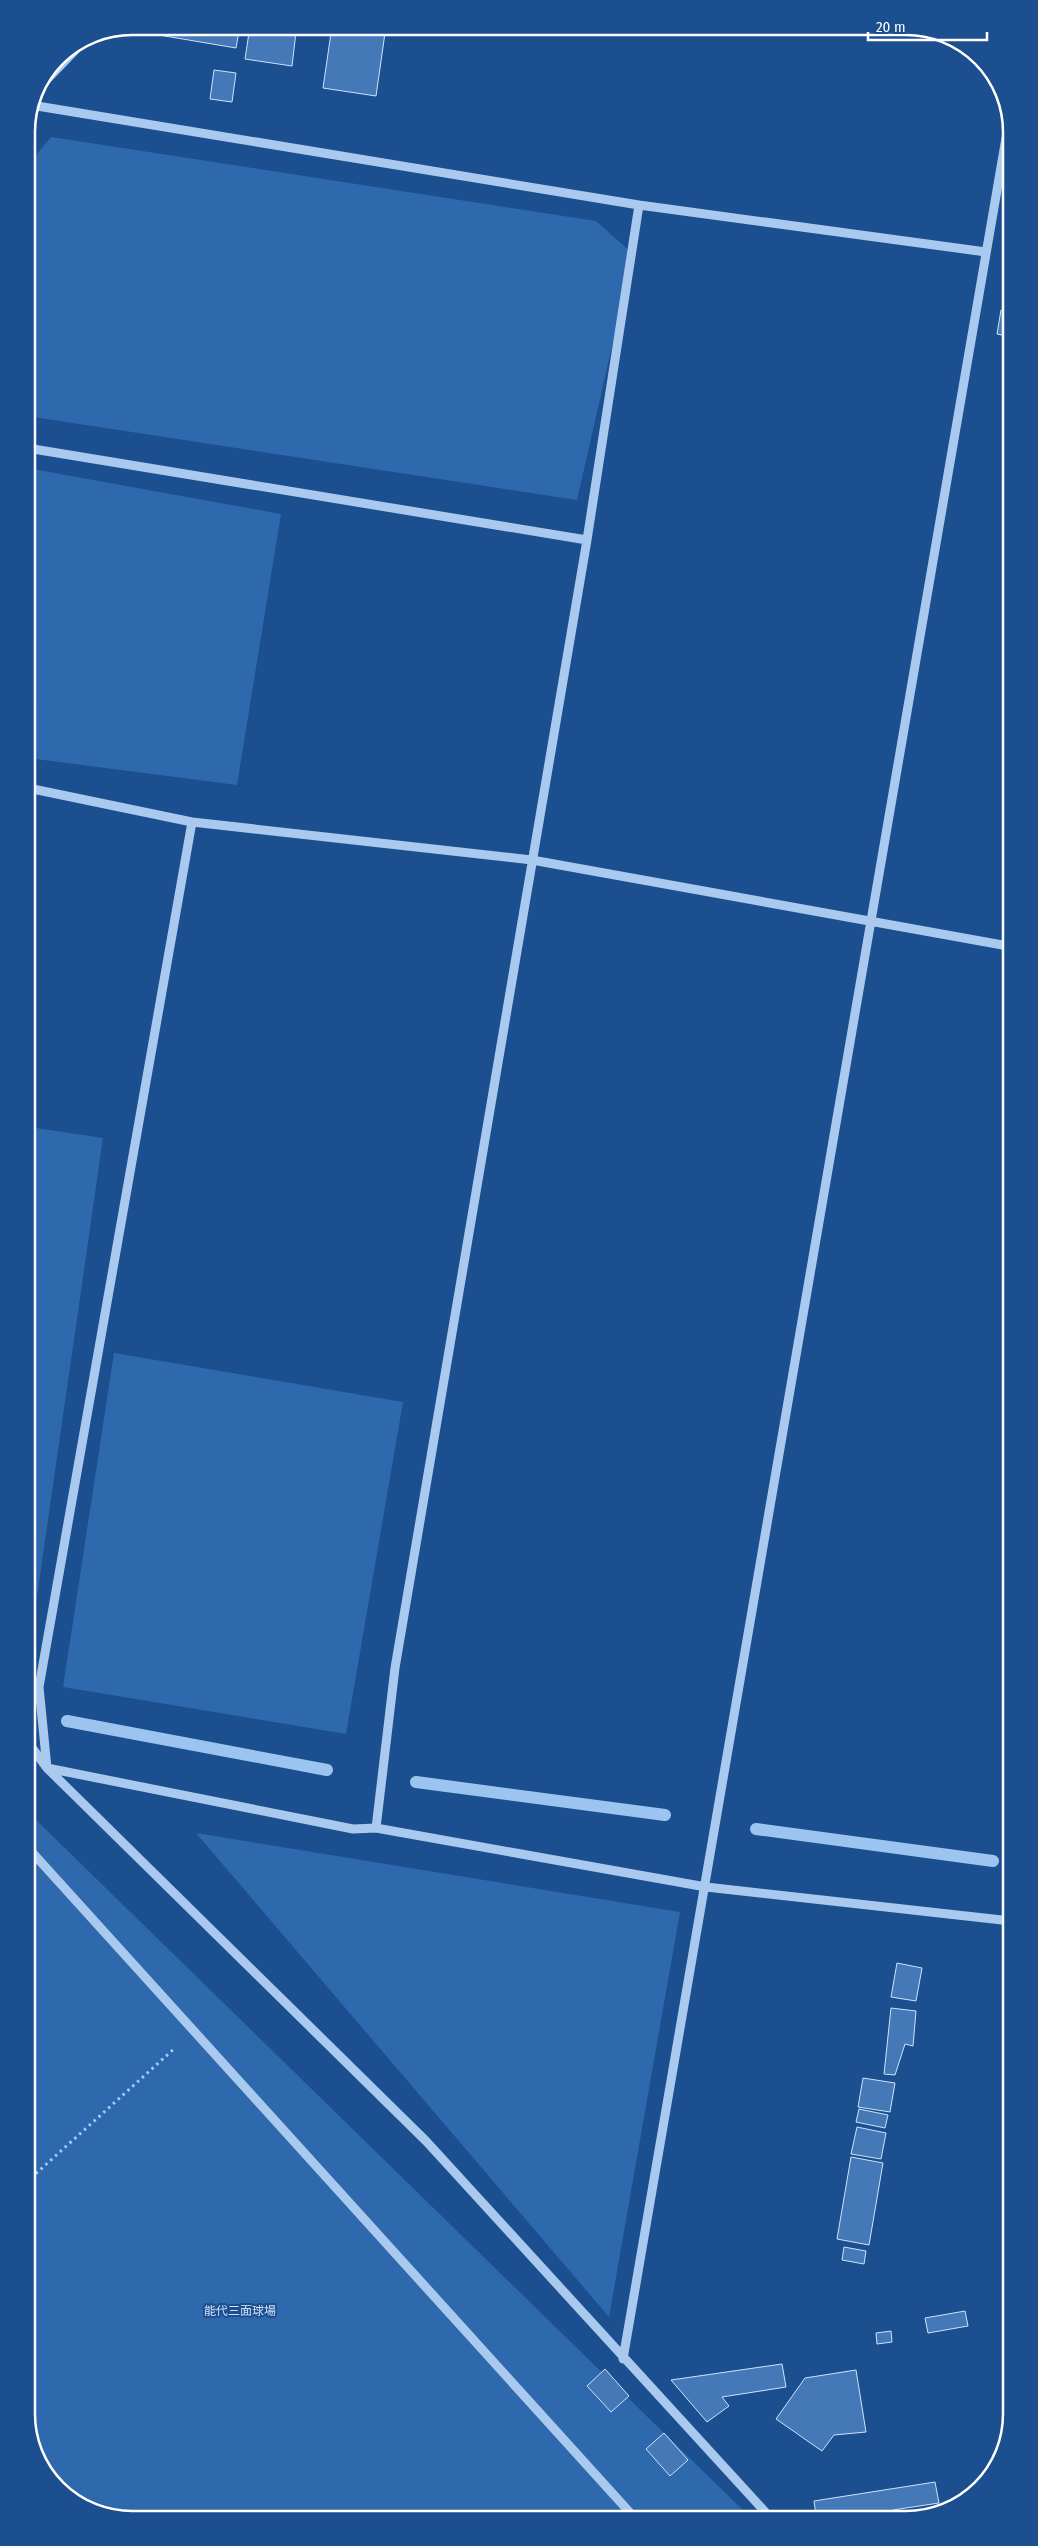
<svg xmlns="http://www.w3.org/2000/svg" width="1038" height="2546" font-family="'Fira Sans Condensed','Noto Sans JP',sans-serif">
<rect width="100%" height="100%" fill="#1b4f8f"/>
<path fill="#2e69ad" d="M51,137L596,221L633,254L577,500L27,416V166Z
M27,468L281,514L237,785L28,758Z
M29,1127L103,1138L30,1645Z
M114,1353L403,1402L346,1734L63,1687Z
M30,1814L748,2515L125,2520L67,2498L32,2448Z
M196,1833L680,1912L609,2317Z"/>
<g fill="none" stroke-linecap="round" stroke-linejoin="round">
<path stroke="#9cc4f0" stroke-width="12" d="M67,1721L327,1770
M416,1782L665,1815
M756,1829L993,1861"/>
</g>
<path fill="#4478b7" stroke="#cfe3fa" d="M155,26H240L236,48L153,34Z
M250,26H308L307,34L296,32L292,66L245,59Z
M332,26H386L376,96L323,88Z
M214,70L236,73L232,102L210,99Z
M1001,310L1007,311V336L997,334Z
M897,1963L922,1968L916,2001L891,1997Z
M891,2008L916,2011L913,2046L905,2044L895,2075L884,2074Z
M863,2078L895,2083L890,2112L858,2107Z
M859,2109L888,2115L885,2128L856,2122Z
M857,2127L886,2133L881,2159L851,2154Z
M851,2157L883,2163L869,2245L837,2239Z
M844,2247L866,2251L864,2264L842,2260Z
M965,2311L968,2326L928,2333L925,2318Z
M891,2331L892,2342L877,2344L876,2333Z
M782,2364L786,2387L722,2397L729,2406L707,2422L671,2380Z
M605,2369L629,2396L611,2412L587,2386Z
M856,2370L866,2432L834,2435L822,2451L776,2419L805,2378Z
M664,2433L688,2460L670,2476L646,2449Z
M935,2482L939,2503L893,2510L894,2515H816L814,2501Z"/>
<g fill="none" stroke-linecap="round" stroke-linejoin="round">
<path stroke="#a9c9ee" stroke-width="3" stroke-dasharray="2.5 4" stroke-linecap="butt" d="M31,2178L175,2048"/>
<path stroke="#a9c9ee" stroke-width="9" d="M34,93L88,37
M31,105L639,205L986,252
M27,448L587,540
M28,788L192,822L532,860L1008,946
M30,1745L47,1768L426,2141L768,2515
M47,1768L353,1829L376,1828L706,1887L1011,1921
M47,1768L39,1687L192,822
M376,1828L395,1668L587,540L639,205
M30,1850L633,2516
M623,2359C754,1619 876,878 1006,138"/>
</g>
<g text-anchor="middle" dominant-baseline="central" stroke-width="4" stroke-linejoin="round" paint-order="stroke">
<g font-size="12" fill="#cfe3fa" stroke="#1b4f8f">
<text x="240" y="2311">能代三面球場</text>
</g>
</g>
<path d="M0 0H1038V2546H0ZM132 35H906A97 97 0 0 1 1003 132V2414A97 97 0 0 1 906 2511H132A97 97 0 0 1 35 2414V132A97 97 0 0 1 132 35Z" fill="#1b4f8f" fill-rule="evenodd"/>
<path fill="none" stroke="#fff" stroke-width="2.5" d="M132 35H906A97 97 0 0 1 1003 132V2414A97 97 0 0 1 906 2511H132A97 97 0 0 1 35 2414V132A97 97 0 0 1 132 35Z"/>
<path d="M868 32v8h119v-8" fill="none" stroke="#ffffff" stroke-width="2.5"/>
<text x="876" y="32" font-size="15" fill="#ffffff" stroke="#1b4f8f" stroke-width="4" paint-order="stroke">20 m</text>
</svg>
